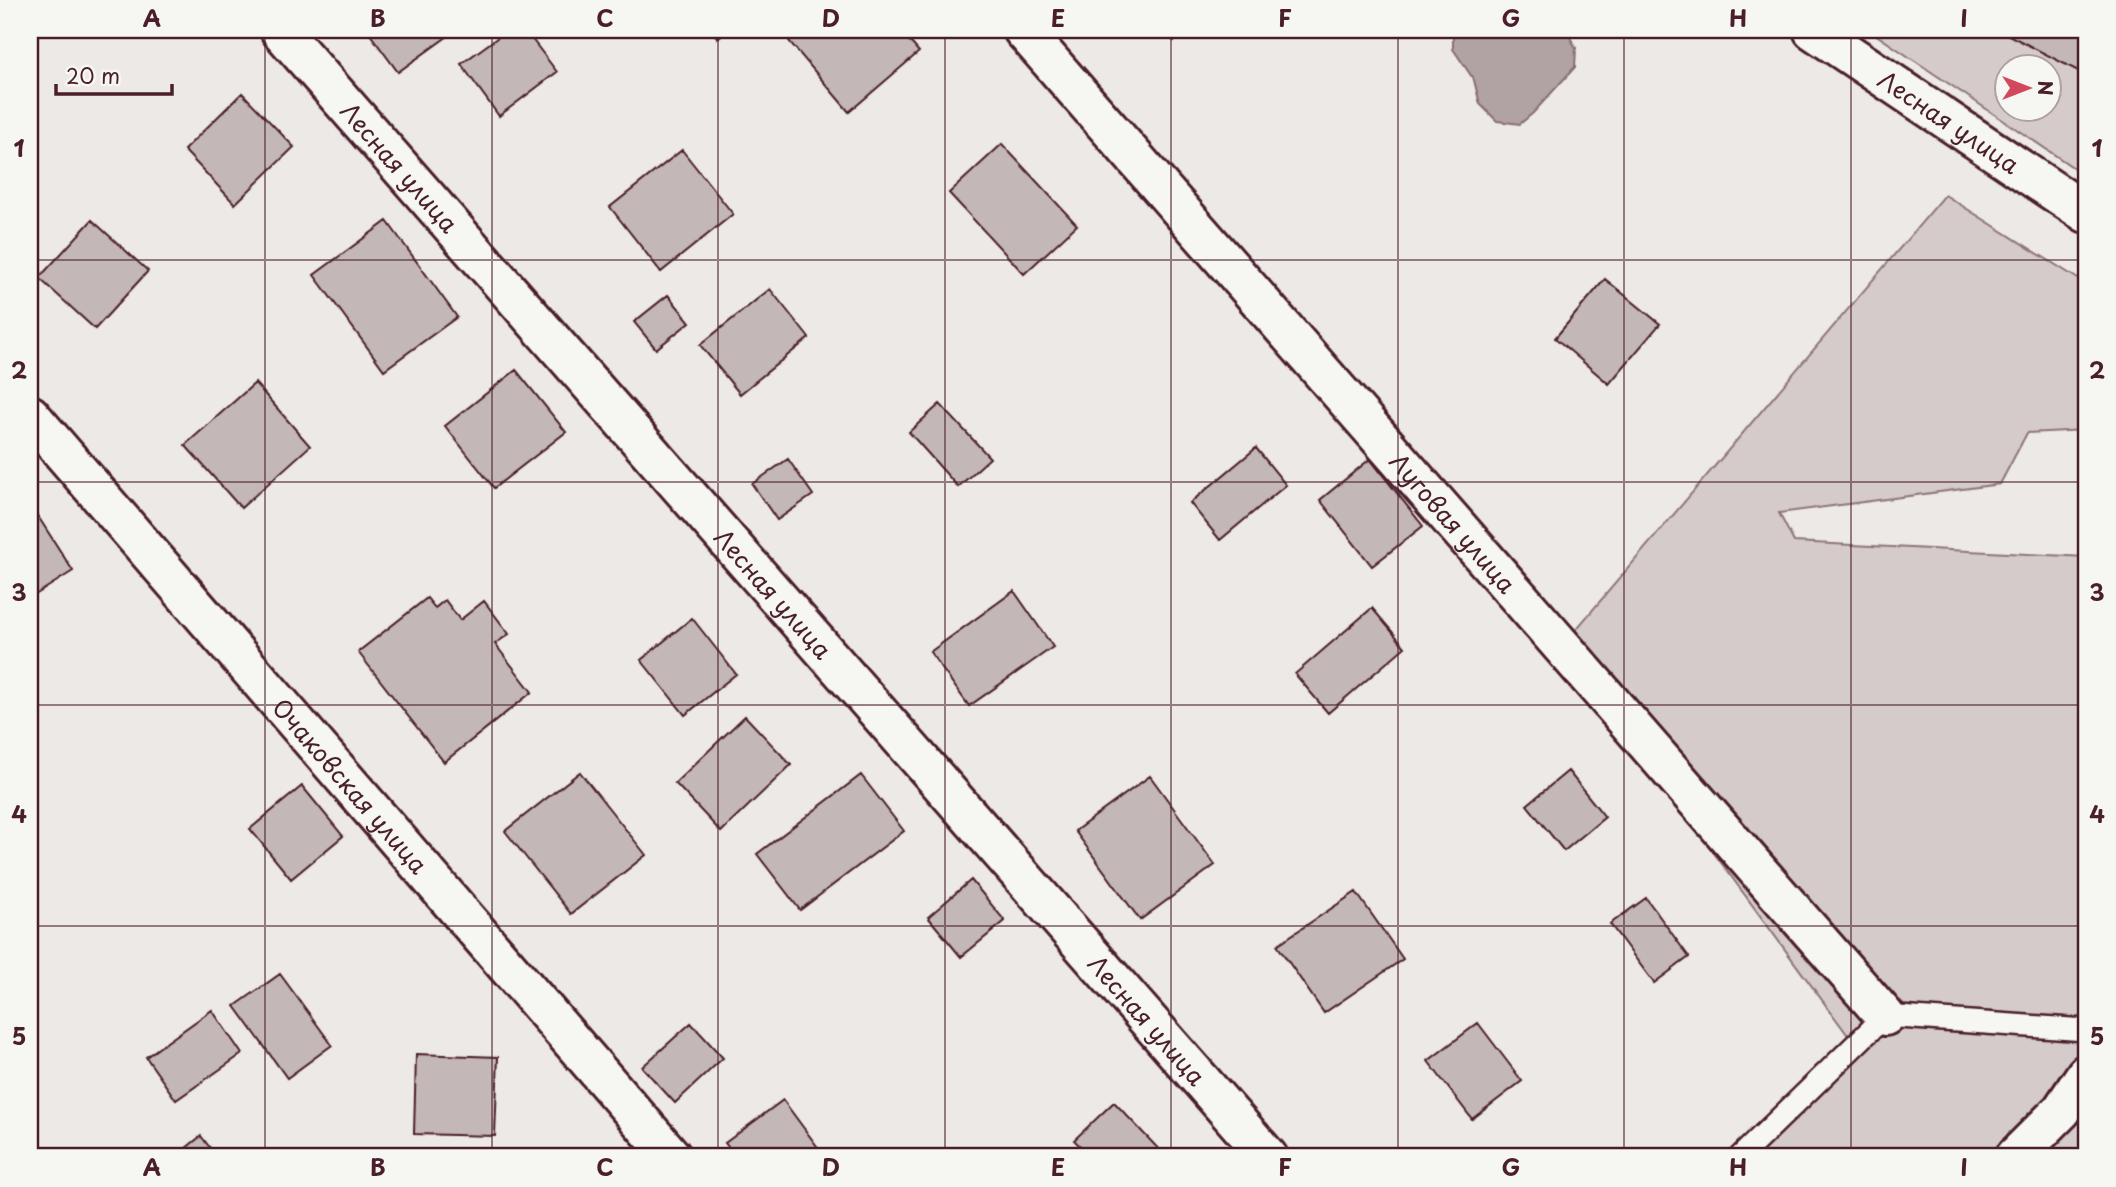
<svg xmlns="http://www.w3.org/2000/svg" width="2116" height="1187" font-family="'Playpen Sans',sans-serif">
<rect width="100%" height="100%" fill="#ece9e6"/>
<filter id="ink" filterUnits="userSpaceOnUse"><feTurbulence type="fractalNoise" baseFrequency=".0143" numOctaves="2"/><feDisplacementMap in="SourceGraphic" scale="14" xChannelSelector="R" yChannelSelector="G"/><feConvolveMatrix kernelMatrix="1 2 1 2 8 2 1 2 1" color-interpolation-filters="sRGB"/></filter>
<g filter="url(#ink)">
<path fill="#d4cbca" stroke="#8f757a" stroke-width="2" fill-rule="evenodd" d="M1869,30H2086V176ZM2008,66H2050V108H2008Z
M1945,195L2086,284V430L2027,433L2000,484L1779,513L1794,542L2086,557V1157H1754L1855,1045L1562,646Z"/>
<path fill="#b1a2a3" stroke="#886e73" stroke-width="2" d="M1453,30H1566L1576,48L1575,67L1533,113L1520,124L1497,121L1480,104L1474,80L1453,49Z"/>
<path fill="#c4b7b7" stroke="#4a1f2b" stroke-width="2" d="M367,30H443L448,36L398,72Z
M508,30H525L557,72L499,116L461,64Z
M711,30H727L718,38Z
M803,30H900L919,52L849,112L789,41Z
M1155,30H1181L1174,41Z
M1999,30H2086V75Z
M242,93L294,147L235,204L184,150Z
M1002,144L1077,225L1024,274L949,193Z
M682,150L733,214L661,272L610,207Z
M92,220L148,271L95,329L39,278Z
M387,221L457,317L384,370L314,275Z
M1605,279L1660,324L1609,384L1555,338Z
M770,289L809,338L740,394L700,345Z
M668,295L690,322L656,349L634,322Z
M516,370L566,432L494,488L445,426Z
M255,383L310,446L241,508L185,445Z
M940,404L990,458L958,487L909,432Z
M1256,448L1286,485L1220,540L1190,503Z
M788,459L813,495L777,520L752,484Z
M1370,459L1423,526L1372,566L1320,500Z
M30,504L73,571L32,597L30,594Z
M1014,591L1053,647L969,706L930,652Z
M427,598L435,608L445,600L460,620L484,601L509,634L495,644L532,692L444,762L358,652Z
M1372,608L1405,647L1328,713L1295,674Z
M692,618L736,674L685,715L641,660Z
M745,716L791,765L721,832L675,783Z
M1568,771L1605,817L1564,851L1527,805Z
M580,772L646,855L571,914L505,831Z
M861,775L904,831L800,910L757,854Z
M1150,776L1215,865L1140,920L1075,831Z
M302,786L343,836L291,879L250,829Z
M971,880L1005,921L961,957L928,917Z
M1356,892L1403,959L1324,1013L1277,945Z
M1646,898L1689,957L1654,983L1610,924Z
M280,974L332,1045L287,1078L235,1006Z
M212,1010L242,1054L176,1100L146,1057Z
M691,1023L723,1058L675,1103L642,1067Z
M1478,1023L1522,1081L1472,1119L1428,1061Z
M416,1054L498,1057L495,1136L414,1134Z
M783,1100L825,1157H736L725,1143Z
M1114,1102L1166,1157H1091L1074,1140Z
M201,1136L217,1157H175Z"/>
<g fill="none" stroke-linecap="round" stroke-linejoin="round">
<defs>
<path id="service" d="M1740,1157L1885,1016L2086,1030"/>
<g id="minor">
<path id="s1" d="M280,30L1268,1157"/>
<path id="s2" d="M1023,30L1885,1016"/>
<path id="s3" d="M30,415L672,1157"/>
</g>
<g id="tertiary">
<path id="s4" d="M1813,30L2086,213"/>
</g>
<path id="secondary" d="M2015,1157L2062,1110L2086,1074"/>
</defs>
<use href="#service" stroke="#4a1f2b" stroke-width="26"/>
<use href="#minor" stroke="#4a1f2b" stroke-width="44"/>
<use href="#tertiary" stroke="#4a1f2b" stroke-width="44"/>
<use href="#secondary" stroke="#4a1f2b" stroke-width="44"/>
<use href="#service" stroke="#f6f6f2" stroke-width="21"/>
<use href="#minor" stroke="#f6f6f2" stroke-width="38"/>
<use href="#tertiary" stroke="#f6f6f2" stroke-width="38"/>
<use href="#secondary" stroke="#f6f6f2" stroke-width="38"/>
</g>
</g>
<path fill="none" stroke="#4a1f2b" stroke-width="2" stroke-opacity="0.55" d="M265,30V1157M492,30V1157M718,30V1157M945,30V1157M1171,30V1157M1398,30V1157M1624,30V1157M1851,30V1157M30,260H2086M30,482H2086M30,705H2086M30,926H2086"/>
<g text-anchor="middle" dominant-baseline="central" stroke-width="5" stroke-linejoin="round" paint-order="stroke">
<g font-size="24" fill="#4a1f2b" stroke="#f6f6f2">
<text stroke="none"><textPath href="#s4" startOffset="164">Лесная улица</textPath></text>
<text stroke="none"><textPath href="#s1" startOffset="182">Лесная улица</textPath></text>
<text stroke="none"><textPath href="#s2" startOffset="654">Луговая улица</textPath></text>
<text stroke="none"><textPath href="#s1" startOffset="749">Лесная улица</textPath></text>
<text stroke="none"><textPath href="#s3" startOffset="490">Очаковская улица</textPath></text>
<text stroke="none"><textPath href="#s1" startOffset="1316">Лесная улица</textPath></text>
</g>
</g>
<rect width="2116" height="1187" fill="none" stroke="#f6f6f2" stroke-width="77"/>
<g transform="translate(2028 88) rotate(90)"><circle r="33" fill="#f6f6f2" stroke="#b1a0a2" stroke-width="2"/>
<path d="M0-5L12 26L0 18L-12 26Z" fill="#d1495b"/>
<text y="-10" font-size="19" font-weight="bold" text-anchor="middle" fill="#4a1f2b">N</text>
</g>
<path d="M56 84v10h116v-10" fill="none" stroke="#4a1f2b" stroke-width="3.5"/>
<text x="66" y="84" font-size="21" fill="#4a1f2b" stroke="#f6f6f2" stroke-width="5" paint-order="stroke">20 m</text>
<rect x="38" y="38" width="2040" height="1110" fill="none" stroke="#4a1f2b" stroke-width="2.5"/>
<g font-size="23" text-anchor="middle" font-weight="bold" fill="#4a1f2b">
<text x="152" y="27">A</text>
<text x="378" y="27">B</text>
<text x="605" y="27">C</text>
<text x="831" y="27">D</text>
<text x="1058" y="27">E</text>
<text x="1285" y="27">F</text>
<text x="1511" y="27">G</text>
<text x="1738" y="27">H</text>
<text x="1964" y="27">I</text>
<text x="19" y="157">1</text>
<text x="2097" y="157">1</text>
<text x="19" y="379">2</text>
<text x="2097" y="379">2</text>
<text x="19" y="601">3</text>
<text x="2097" y="601">3</text>
<text x="19" y="823">4</text>
<text x="2097" y="823">4</text>
<text x="19" y="1045">5</text>
<text x="2097" y="1045">5</text>
<text x="152" y="1176">A</text>
<text x="378" y="1176">B</text>
<text x="605" y="1176">C</text>
<text x="831" y="1176">D</text>
<text x="1058" y="1176">E</text>
<text x="1285" y="1176">F</text>
<text x="1511" y="1176">G</text>
<text x="1738" y="1176">H</text>
<text x="1964" y="1176">I</text>
</g>
</svg>
